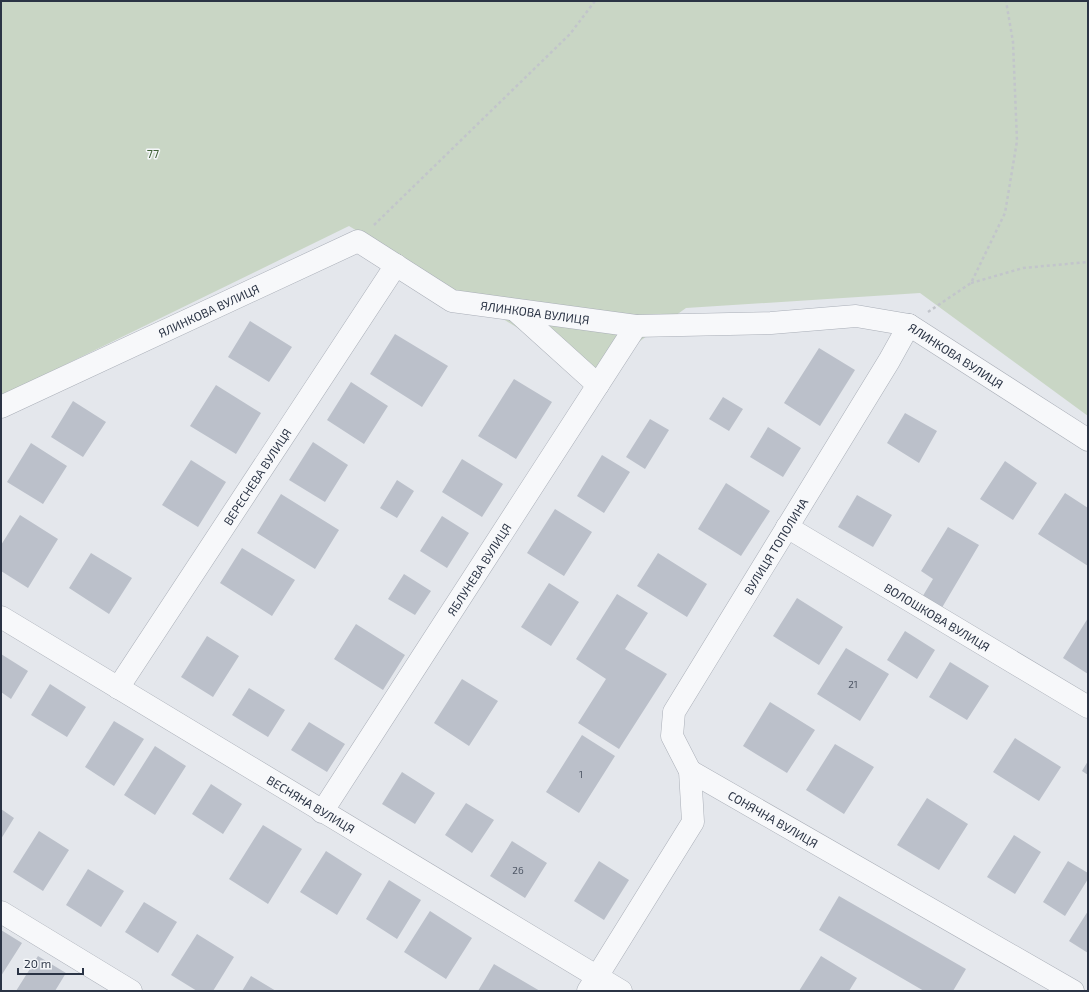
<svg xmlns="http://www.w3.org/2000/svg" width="1089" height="992" font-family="'Exo 2',sans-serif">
<rect width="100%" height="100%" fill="#e4e7ec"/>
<path fill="#c9d6c5" d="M1,1H1088V416L920,293L686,308L594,374L349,226L1,396Z"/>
<path fill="#bbc0ca" d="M250,321L292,347L269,382L228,357Z
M395,334L448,366L422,407L370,374Z
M819,348L855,370L820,426L784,403Z
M514,379L552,402L516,459L478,436Z
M351,382L388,406L364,444L327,420Z
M216,385L261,413L236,454L190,426Z
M723,397L743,409L729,431L709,419Z
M73,401L106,422L83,457L51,437Z
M905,413L937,431L919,463L887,443Z
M650,419L669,430L645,469L626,457Z
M768,427L801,448L783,477L750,457Z
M313,442L348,465L325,502L289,480Z
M31,443L67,466L43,504L7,482Z
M602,455L630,472L604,513L577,496Z
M462,459L503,484L482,517L442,492Z
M191,460L226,482L198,527L162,505Z
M1005,461L1037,483L1013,520L980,499Z
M397,480L414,491L397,518L380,508Z
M726,483L770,511L741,556L698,529Z
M1065,493L1088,508V566L1038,534Z
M281,494L339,530L315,569L257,533Z
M857,495L892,515L873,547L838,527Z
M555,509L592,532L564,576L527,553Z
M20,515L58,539L28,588L1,571V545Z
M442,516L469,533L447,568L420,551Z
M948,527L979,545L940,611L921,599L933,579L921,571Z
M242,548L295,580L272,616L220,583Z
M91,553L132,578L109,614L69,588Z
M658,553L707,584L687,617L637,586Z
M404,574L431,591L415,615L388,599Z
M549,583L579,602L551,646L521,627Z
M617,594L648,613L625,649L667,674L619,749L578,723L606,679L576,659Z
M797,598L843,627L819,665L773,636Z
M1088,618V674L1063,658Z
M356,624L405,655L383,690L334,659Z
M905,631L935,650L917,679L887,660Z
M207,636L239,656L213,697L181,677Z
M846,648L889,674L860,721L817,694Z
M1,654L28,671L11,699L1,692Z
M950,662L989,686L967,720L929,697Z
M462,679L498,701L469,746L434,723Z
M50,684L86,707L67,737L31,715Z
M249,688L285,710L268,737L232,715Z
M770,702L815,730L787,773L743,746Z
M114,721L144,739L114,786L85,767Z
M309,722L345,744L327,772L291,750Z
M582,735L615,756L579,813L546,792Z
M1015,738L1061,767L1039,801L993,772Z
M835,744L874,767L844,814L806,790Z
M155,746L186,766L155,815L124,795Z
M1088,761V775L1082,771Z
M402,772L435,793L415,824L382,804Z
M211,784L242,804L223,834L192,814Z
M927,798L968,824L939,870L897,845Z
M466,803L494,820L472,853L445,835Z
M1,809L14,818L1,839Z
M263,825L302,849L268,904L229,879Z
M39,831L69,850L43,891L13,872Z
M1014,835L1041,852L1015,894L987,877Z
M512,841L547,863L525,898L490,876Z
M326,851L362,874L337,915L300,892Z
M599,861L629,880L604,920L574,901Z
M1068,861L1088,873V879L1065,916L1043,902Z
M88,869L124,891L101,927L66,905Z
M389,880L421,900L397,939L366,919Z
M839,896L966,969L953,991H924L819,930Z
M144,902L177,922L158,953L125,932Z
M430,911L472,938L446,979L404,952Z
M1088,911V953L1069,941Z
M1,930L22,943L1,976Z
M197,934L234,957L213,991H197L171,975Z
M38,956L66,973L55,991H16Z
M821,956L857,978L849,991H799Z
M494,964L540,991H478Z
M251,976L276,991H242Z"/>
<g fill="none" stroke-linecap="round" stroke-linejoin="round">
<defs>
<g id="minor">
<path d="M515,310L598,385"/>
<path id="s1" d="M1,407L358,241L452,301L636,326L771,323L856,316L909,325L1088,440"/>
<path id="s2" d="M787,527L1088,707"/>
<path id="s3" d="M1,617L621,991"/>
<path id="s4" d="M118,688L396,265"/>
<path id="s5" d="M690,771L1073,991"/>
<path id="s6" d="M322,812L636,326"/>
<path d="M1,912L131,991"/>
<path id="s7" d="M588,991L693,822L690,771L672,736L674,712L889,361L909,325"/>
</g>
</defs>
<use href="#minor" stroke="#a9aeb7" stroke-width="23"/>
<path stroke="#c2c5cb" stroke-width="2.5" stroke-dasharray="3 3" stroke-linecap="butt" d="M374,225L570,34L595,1
M971,283L1023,268L1088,262
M928,312L971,283L1005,213L1017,141L1013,42L1006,1"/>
<use href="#minor" stroke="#f7f8fa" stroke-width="22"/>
</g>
<g text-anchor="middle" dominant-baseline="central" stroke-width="3" stroke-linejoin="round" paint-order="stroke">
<g font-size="10" fill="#4f5766">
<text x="853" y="684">21</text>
<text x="581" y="774">1</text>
<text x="518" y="870">26</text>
</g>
<g font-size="12" fill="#3f6138" stroke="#f4f6f9">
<text x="153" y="153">77</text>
</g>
<g font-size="12" fill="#2b3445" stroke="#f4f6f9">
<text stroke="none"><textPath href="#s1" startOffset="229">ЯЛИНКОВА ВУЛИЦЯ</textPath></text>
<text stroke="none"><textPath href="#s1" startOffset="589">ЯЛИНКОВА ВУЛИЦЯ</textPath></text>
<text stroke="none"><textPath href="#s1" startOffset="1021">ЯЛИНКОВА ВУЛИЦЯ</textPath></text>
<text stroke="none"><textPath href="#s4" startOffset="253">ВЕРЕСНЕВА ВУЛИЦЯ</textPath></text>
<text stroke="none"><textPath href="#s7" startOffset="508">ВУЛИЦЯ ТОПОЛИНА</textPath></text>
<text stroke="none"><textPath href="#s6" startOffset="289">ЯБЛУНЕВА ВУЛИЦЯ</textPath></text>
<text stroke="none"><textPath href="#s2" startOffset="175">ВОЛОШКОВА ВУЛИЦЯ</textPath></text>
<text stroke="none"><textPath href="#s3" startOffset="362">ВЕСНЯНА ВУЛИЦЯ</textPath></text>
<text stroke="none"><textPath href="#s5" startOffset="96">СОНЯЧНА ВУЛИЦЯ</textPath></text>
</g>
</g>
<rect width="1089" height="992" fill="none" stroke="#2b3445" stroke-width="4"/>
<path d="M18 968v6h65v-6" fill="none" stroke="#2b3445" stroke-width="2"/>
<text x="24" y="968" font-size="12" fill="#2b3445" stroke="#f4f6f9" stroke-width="3" paint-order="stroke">20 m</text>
</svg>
